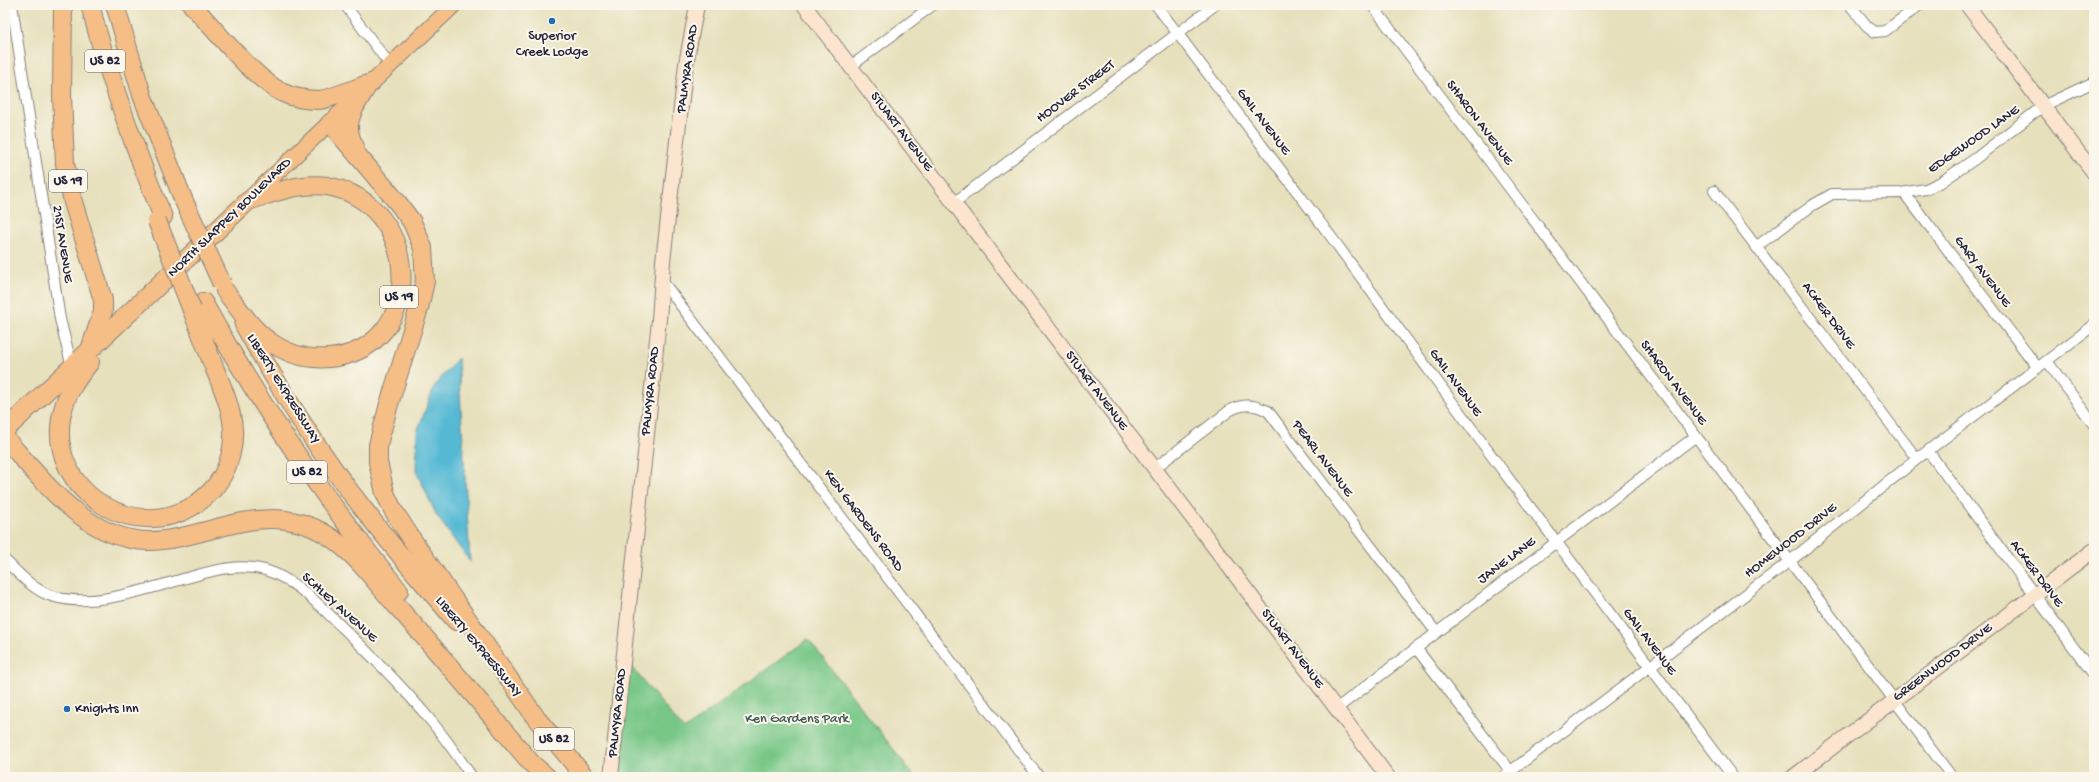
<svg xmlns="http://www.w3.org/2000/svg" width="2099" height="782" font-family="'Gochi Hand',sans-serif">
<rect width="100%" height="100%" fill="#fbf7ec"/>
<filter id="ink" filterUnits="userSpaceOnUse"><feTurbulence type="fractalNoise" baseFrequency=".025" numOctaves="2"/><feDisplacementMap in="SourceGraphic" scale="8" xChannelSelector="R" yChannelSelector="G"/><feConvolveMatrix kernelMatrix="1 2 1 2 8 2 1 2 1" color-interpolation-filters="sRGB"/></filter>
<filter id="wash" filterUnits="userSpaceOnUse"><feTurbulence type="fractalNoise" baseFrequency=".012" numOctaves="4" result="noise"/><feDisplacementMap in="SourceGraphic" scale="16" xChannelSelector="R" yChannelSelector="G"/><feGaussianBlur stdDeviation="0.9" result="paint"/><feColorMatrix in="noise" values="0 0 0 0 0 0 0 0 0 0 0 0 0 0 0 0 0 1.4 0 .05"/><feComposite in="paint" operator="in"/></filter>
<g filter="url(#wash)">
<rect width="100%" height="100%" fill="#e7e0bc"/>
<path fill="#78c787" stroke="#4d7461" d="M808,639L915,777H617L629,664L684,730Z"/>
<path fill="#55b9d4" stroke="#3c6e88" d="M458,358L470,561V562L437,516L416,471L417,432L435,385Z"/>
</g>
<g filter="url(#ink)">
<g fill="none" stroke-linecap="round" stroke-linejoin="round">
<defs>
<path id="street" d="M12,5L60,319L72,367
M345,5L390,65
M1156,5L1335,242L1494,459L1733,777
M1372,5L1952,777
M1850,5L1867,26L1875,32L1885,31L1920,5
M851,66L933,5
M1714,191L1917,459
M1904,193L2038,368
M955,202L1215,5
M1757,246L1813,205L1832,194L1901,193L1926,189L1941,182L1975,159L2043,106L2094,82
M663,282L1039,777
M2047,361L2094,425
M1928,451L2094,675
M1155,468L1229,411C1244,403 1253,404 1268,411L1436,632
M5,560C17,572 29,585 44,593C86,613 151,587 194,576C217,569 241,564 265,570C295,579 320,606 342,627C373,657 404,688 431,721C446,739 459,758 472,777
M1416,648L1515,777
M1336,709L1696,436
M1503,777L1790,561L1917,459L2094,325"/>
<path id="secondary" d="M804,5L1388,777
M1967,5L2094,173
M611,777L659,320L663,261L686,64L697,5
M1793,777L2094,550"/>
<path id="primary" d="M248,200L454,5"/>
<path id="highway" d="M63,5L62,95L65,164L73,202L103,300V311L91,347
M90,5C109,78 134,147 163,217
M115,5L142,95L183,199
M192,5C215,30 252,76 281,92C293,98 306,100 319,100C332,99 358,87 371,83
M330,123L398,203L412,222L423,248L425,281L419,308L389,404L378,445V462L385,493L393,510L413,541L539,722
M355,147C341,124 354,108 366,88
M203,302C259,405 325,500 399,591
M244,325C280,390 319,453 365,511C394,549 425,585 456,621
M90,362C79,376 69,389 64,406C37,494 151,558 213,489C227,473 234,451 233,430C232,410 224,391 216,372C208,352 200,331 192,310
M5,430L248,201C272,193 301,182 327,186C423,203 429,349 329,358C307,360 287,354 269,341C251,329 239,308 225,291
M5,438C43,481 86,540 149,541C174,541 200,532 225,526C256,518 284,515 314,528C348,543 371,577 395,604C442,656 486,710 532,764L547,777
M532,713L585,777"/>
</defs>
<use href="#street" stroke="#84817c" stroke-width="12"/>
<use href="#secondary" stroke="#84817c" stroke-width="16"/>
<use href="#primary" stroke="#84817c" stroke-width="17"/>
<use href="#highway" stroke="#84817c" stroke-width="20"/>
<use href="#street" stroke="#fff" stroke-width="10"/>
<use href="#secondary" stroke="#fbe5cf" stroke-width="14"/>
<use href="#primary" stroke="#f6be87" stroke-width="15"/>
<use href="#highway" stroke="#f6be87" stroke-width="18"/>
<defs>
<path id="highway-bridge" d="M183,199L222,284
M157,221L192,310"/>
</defs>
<use href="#highway-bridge" stroke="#84817c" stroke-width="20" stroke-linecap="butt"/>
<use href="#highway-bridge" stroke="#f6be87" stroke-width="18"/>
</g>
</g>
<g fill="#1f6fb2" stroke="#fbf7ec" stroke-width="1.5">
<circle cx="552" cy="21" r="4"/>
<circle cx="67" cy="709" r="4"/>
</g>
<g text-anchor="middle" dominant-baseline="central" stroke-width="4" stroke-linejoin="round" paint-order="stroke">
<g fill="#fbf7ec" stroke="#636270" stroke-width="1">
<rect x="85" y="50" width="40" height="22" rx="3"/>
<rect x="49" y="170" width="38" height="22" rx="3"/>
<rect x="380" y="286" width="38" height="22" rx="3"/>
<rect x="287" y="461" width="40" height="22" rx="3"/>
<rect x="534" y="728" width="40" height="22" rx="3"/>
</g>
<g font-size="13" font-weight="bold" fill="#22223b">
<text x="105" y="61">US 82</text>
<text x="68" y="181">US 19</text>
<text x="399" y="297">US 19</text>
<text x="307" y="472">US 82</text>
<text x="554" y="739">US 82</text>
</g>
<g font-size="14" fill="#22223b" stroke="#fbf7ec">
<text x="552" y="36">Superior<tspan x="552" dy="16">Creek Lodge</tspan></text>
<text x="75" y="709" text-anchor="start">Knights Inn</text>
</g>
<g font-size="14" fill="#22223b" stroke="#fbf7ec">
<text transform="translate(688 69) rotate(-82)">PALMYRA ROAD</text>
<text transform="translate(1076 92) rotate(-37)">HOOVER STREET</text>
<text transform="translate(1263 122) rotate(53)">GAIL AVENUE</text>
<text transform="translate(1479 123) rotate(53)">SHARON AVENUE</text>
<text transform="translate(901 132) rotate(53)">STUART AVENUE</text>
<text transform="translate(1974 140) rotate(-35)">EDGEWOOD LANE</text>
<text transform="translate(230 218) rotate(-44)">NORTH SLAPPEY BOULEVARD</text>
<text transform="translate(62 244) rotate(81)">21ST AVENUE</text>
<text transform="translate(1982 272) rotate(53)">GARY AVENUE</text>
<text transform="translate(1828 316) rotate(53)">ACKER DRIVE</text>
<text transform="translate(1455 383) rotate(54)">GAIL AVENUE</text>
<text transform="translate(1673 383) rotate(53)">SHARON AVENUE</text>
<text transform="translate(283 389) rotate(58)">LIBERTY EXPRESSWAY</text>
<text transform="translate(651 391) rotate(-84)">PALMYRA ROAD</text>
<text transform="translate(1096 391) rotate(53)">STUART AVENUE</text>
<text transform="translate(1322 459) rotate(53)">PEARL AVENUE</text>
<text transform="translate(863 521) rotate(53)">KEN GARDENS ROAD</text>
<text transform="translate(1791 541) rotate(-38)">HOMEWOOD DRIVE</text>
<text transform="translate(1507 561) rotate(-37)">JANE LANE</text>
<text transform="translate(2036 574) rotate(53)">ACKER DRIVE</text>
<text transform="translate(339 608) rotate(42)">SCHLEY AVENUE</text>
<text transform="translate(1649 642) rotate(53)">GAIL AVENUE</text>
<text transform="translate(478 647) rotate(50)">LIBERTY EXPRESSWAY</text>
<text transform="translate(1292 649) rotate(53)">STUART AVENUE</text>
<text transform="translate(1943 663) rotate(-37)">GREENWOOD DRIVE</text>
<text transform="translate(618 713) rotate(-84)">PALMYRA ROAD</text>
</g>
<g font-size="14" fill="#405c56" stroke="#fbf7ec">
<text x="797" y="719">Ken Gardens Park</text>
</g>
</g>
<rect width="2099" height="782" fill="none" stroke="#fbf7ec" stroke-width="20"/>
</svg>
